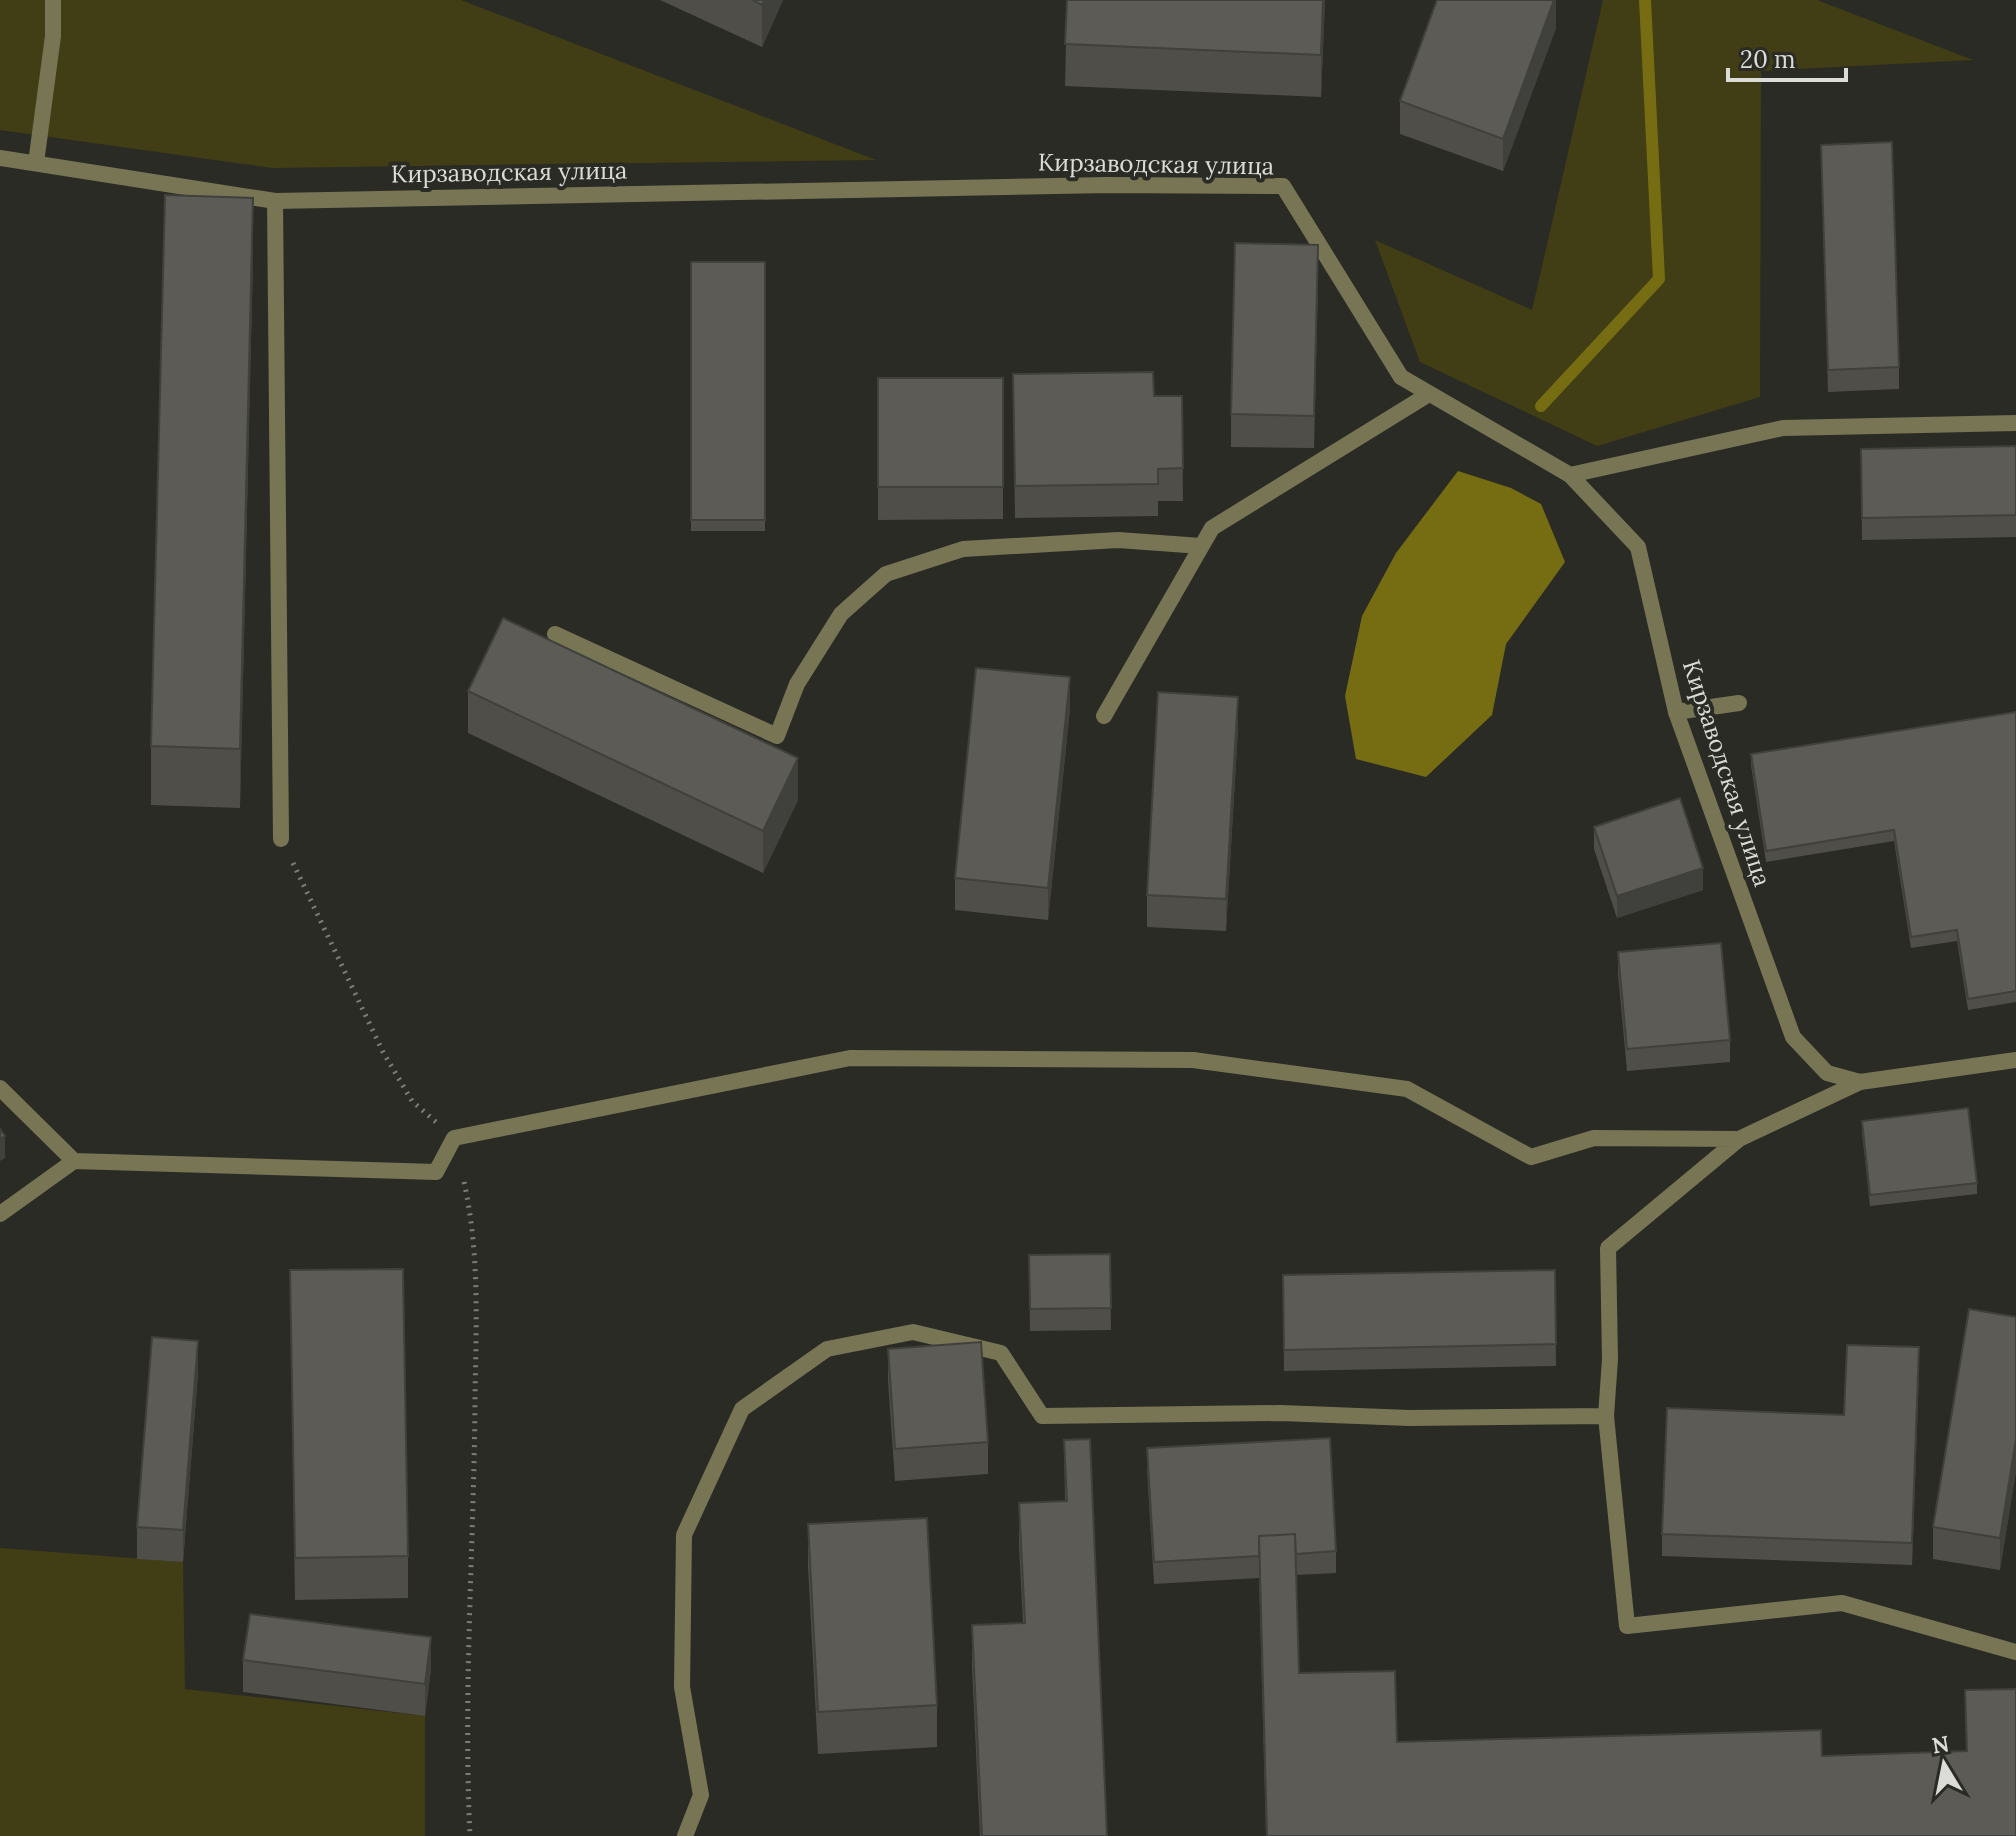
<svg xmlns="http://www.w3.org/2000/svg" width="2016" height="1836" font-family="Lora,serif">
<rect width="100%" height="100%" fill="#2b2b25"/>
<path fill="#413d15" d="M0,0H461L876,160L272,168L0,130Z
M1603,0H1817L1973,60L1761,71L1760,397L1597,446L1420,362L1375,240L1532,310Z
M0,1548L183,1562L185,1689L425,1716V1836H0Z"/>
<path fill="#766d13" d="M1458,471L1511,488L1541,504L1565,562L1506,644L1492,715L1426,777L1356,759L1345,696L1362,616L1396,553Z"/>
<g fill="none" stroke-linecap="round" stroke-linejoin="round">
<path stroke="#766d13" stroke-width="12" d="M1541,406L1659,279L1645,0"/>
<path stroke="#7d7d78" stroke-width="5" stroke-dasharray="2 6" stroke-linecap="butt" d="M293,863L383,1052L412,1101L436,1122
M464,1182C480,1253 476,1327 475,1400C474,1545 463,1690 470,1836"/>
<path stroke="#787555" stroke-width="16" d="M275,201L281,839
M1570,475L1783,428L2016,423
M555,634L777,736L797,684L841,614L886,574L963,549L1118,540L1201,546
M1676,712L1739,703
M1104,716L1212,528L1429,394
M0,1088L74,1161L436,1172L454,1138L850,1058L1193,1060L1407,1089L1531,1157L1594,1138L1739,1139
M0,1214L74,1161
M1606,1416L1627,1626L1842,1603L2016,1652
M685,1836L701,1795L682,1687L684,1535L742,1409L827,1349L913,1332L1001,1353L1042,1416L1281,1413L1409,1418L1606,1416L1610,1359L1608,1248L1739,1139L1860,1082"/>
<path stroke="#787555" stroke-width="16" d="M0,158L275,201L1107,185L1283,186L1401,377L1570,475L1638,547L1676,712L1793,1037L1827,1073L1860,1082L2016,1060
M36,163L53,36V0"/>
</g>
<path fill="#4f4e49" d="M660,0H783L762,47Z
M1067,0H1325L1321,97L1065,86Z
M1556,0V28L1503,171L1400,134V101Z
M1821,145L1899,367V389L1828,392Z
M253,257L240,808L151,805V746Z
M691,262H765V531H691Z
M1318,277L1314,448L1231,447V414Z
M1013,374L1154,396H1182L1183,501H1158V516L1015,518Z
M878,378H1003V519L878,520Z
M2016,446V537L1862,540L1861,449Z
M468,691L798,800L763,873L468,733Z
M1070,709L1048,920L955,910V878Z
M2016,712V1002L1968,1010L1957,941L1911,948L1894,841L1766,862L1751,765V754Z
M1238,729L1226,931L1147,927V895Z
M1594,827L1703,890L1617,918L1594,849Z
M1618,952L1730,1040V1062L1627,1071L1618,974Z
M1862,1121L1977,1183V1194L1870,1206L1862,1132Z
M1110,1254L1111,1330L1030,1331L1029,1255Z
M290,1270L408,1556V1598L295,1600Z
M1555,1270L1556,1366L1284,1371L1283,1275Z
M2016,1317V1471L2000,1570L1933,1559V1527Z
M888,1349L988,1442V1474L895,1481L888,1381Z
M1919,1368L1912,1565L1662,1556V1534L1844,1415Z
M198,1373L183,1562L137,1559V1527Z
M1064,1440L1107,1836H980L972,1667V1625L1023,1623L1019,1545V1503L1065,1501Z
M1147,1448L1336,1551V1573L1296,1575L1299,1673L1397,1742L1822,1756L1966,1751L1965,1690L2016,1836H1266L1259,1578L1154,1584L1147,1470Z
M808,1524L937,1705V1747L818,1754L808,1566Z
M243,1660L431,1669L425,1716L243,1692Z"/>
<path fill="#40403c" d="M764,0H783L762,47V5Z
M1323,0H1325L1321,97V55Z
M1554,0H1556V28L1503,171V139Z
M253,198V257L240,808V749Z
M1318,245V277L1314,448V416Z
M1070,677V709L1048,920V888Z
M1238,697V729L1226,931V899Z
M798,758V800L763,873V831Z
M1703,868V890L1617,918V896Z
M5,1136V1158L0,1161V1139Z
M198,1341V1373L183,1562V1530Z
M1919,1347V1368L1912,1565V1543Z
M2016,1439V1471L2000,1570V1538Z
M431,1637V1669L425,1716V1684Z"/>
<path fill="#5c5b55" stroke="#40403c" stroke-width="2" d="M752,0H764L762,5Z
M1067,0H1323L1321,55L1065,44Z
M1437,0H1554L1503,139L1400,101Z
M1892,142L1899,367L1828,370L1821,145Z
M165,195L253,198L240,749L151,746Z
M1235,243L1318,245L1314,416L1231,414Z
M691,262H765V520H691Z
M1153,372L1154,396H1182L1183,468L1158,469V484L1015,486L1013,374Z
M878,378H1003V487H878Z
M2016,446V515L1862,518L1861,449Z
M503,618L798,758L763,831L468,691Z
M976,668L1070,677L1048,888L955,878Z
M1158,692L1238,697L1226,899L1147,895Z
M2016,712V991L1968,999L1957,930L1911,937L1894,830L1766,851L1751,754Z
M1680,798L1703,868L1617,896L1594,827Z
M1721,943L1730,1040L1627,1049L1618,952Z
M1968,1108L1977,1183L1870,1195L1862,1121Z
M0,1129L5,1136L0,1139Z
M1110,1254L1111,1308L1030,1309L1029,1255Z
M403,1269L408,1556L295,1558L290,1270Z
M1555,1270L1556,1344L1284,1350L1283,1275Z
M1969,1309L2016,1317V1439L2000,1538L1933,1527Z
M152,1337L198,1341L183,1530L137,1527Z
M981,1342L988,1442L895,1449L888,1349Z
M1847,1345L1919,1347L1912,1543L1662,1534L1667,1408L1844,1415Z
M1330,1438L1336,1551L1296,1554L1295,1534L1259,1536V1556L1154,1562L1147,1448Z
M1090,1439L1107,1836H982L972,1625L1025,1623L1019,1503L1067,1501L1064,1440Z
M927,1518L937,1705L818,1712L808,1524Z
M1295,1534L1299,1673L1395,1671L1397,1742L1821,1730L1822,1756L1967,1751L1965,1690L2016,1689V1836H1267L1259,1536Z
M250,1614L431,1637L425,1684L243,1660Z"/>
<g text-anchor="middle" dominant-baseline="central" stroke-width="8" stroke-linejoin="round" paint-order="stroke">
<g font-size="24" fill="#dbdbd7" stroke="#2b2b25">
<text transform="translate(1156 164) rotate(1)">Кирзаводская улица</text>
<text transform="translate(509 172) rotate(-1)">Кирзаводская улица</text>
<text transform="translate(1727 773) rotate(72)">Кирзаводская улица</text>
</g>
</g>
<g transform="translate(1944 1764) rotate(350)" stroke="#2b2b25" stroke-width="6" paint-order="stroke">
<path d="M0-6L14 30L0 20L-14 30Z" fill="#dbdbd7"/>
<text y="-12" font-size="22" font-weight="bold" text-anchor="middle" fill="#dbdbd7">N</text>
</g>
<path d="M1728 68v12h118v-12" fill="none" stroke="#dbdbd7" stroke-width="4"/>
<text x="1740" y="68" font-size="24" fill="#dbdbd7" stroke="#2b2b25" stroke-width="6" paint-order="stroke">20 m</text>
</svg>
